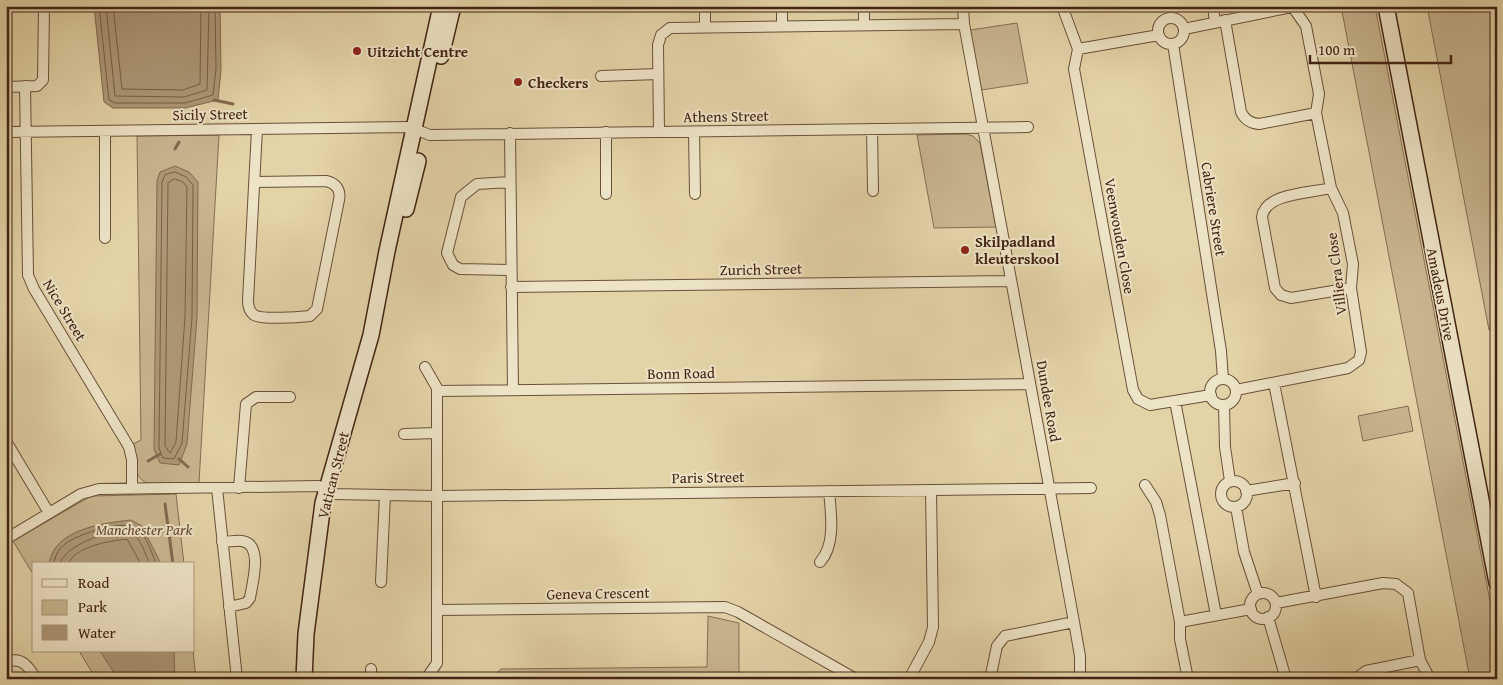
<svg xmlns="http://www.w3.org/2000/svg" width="1503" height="685" font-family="'Gentium Book Plus',serif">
<rect width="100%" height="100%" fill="#e3d4a8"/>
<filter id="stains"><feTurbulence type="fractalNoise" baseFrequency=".004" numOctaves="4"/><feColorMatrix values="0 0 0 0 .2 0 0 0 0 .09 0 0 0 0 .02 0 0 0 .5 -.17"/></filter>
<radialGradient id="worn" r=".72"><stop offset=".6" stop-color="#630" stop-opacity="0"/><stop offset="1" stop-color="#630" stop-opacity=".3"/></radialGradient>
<path fill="#c8b68f" stroke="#866c52" d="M1341,6H1375L1497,637V679H1470Z
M1427,6H1497V330H1489Z
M1017,23L1028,83L981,90L970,30Z
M966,134L973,136L980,143L996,227L934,228L917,135Z
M219,135L199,483H147C132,477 134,457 133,444L141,440L137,136Z
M1408,406L1413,431L1363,441L1358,416Z
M176,494L184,564H34V576L13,541L91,496Z
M1497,509V543L1490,510Z
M708,616L739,623V672L750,679H491L501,669L707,667Z
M79,651H193L196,679H96Z"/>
<path fill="#ad9876" stroke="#83694f" d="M94,6H220L221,70L218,100L185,108H113L104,102Z
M175,166L189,172L198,182L197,317L187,444L179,465L160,463L154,449L157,181L160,172Z
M131,520L142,526L161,564H49C54,529 103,523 131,520Z
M100,651H174L175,679H118Z"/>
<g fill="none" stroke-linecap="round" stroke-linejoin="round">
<path stroke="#785e45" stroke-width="1" d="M99,6L109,100L115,103H185L213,95L216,69L215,6
M106,6L115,96L184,97L207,90L209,6
M113,6L122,89L183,90L200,84L201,6
M175,172L186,177L193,185L192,317L182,443L174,459L163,458L159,448L162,182L165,175Z
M175,179L183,182L187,187L185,317L176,442L170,453L165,446L168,183Z
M54,564C55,555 58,550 65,544C78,534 125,518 138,529C147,537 152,553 156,564
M60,564C63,546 116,525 132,533C141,538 145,555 150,564
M68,564C75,546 110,541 127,539L141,564"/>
<path stroke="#83694f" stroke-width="3" d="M214,100L233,104
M175,149L179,142
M179,459L188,467
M148,461L160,454
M165,504L173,564"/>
<defs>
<path id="street" d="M705,6V27
M782,6V26
M864,6V25
M963,6L964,24L1074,622L1080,656V679
M1062,6L1078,49L1074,69L1133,390L1138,399L1150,405L1211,395
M1213,6L1215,22
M1158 31a13 13 0 1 1 26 0a13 13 0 1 1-26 0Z
M1225,20L1241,112C1245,120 1250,123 1259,124L1316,113
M1184,29L1292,7
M1173,44L1221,351L1223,379
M1078,49L1159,35
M601,76L658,74
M25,86L28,275L34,289L129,447L132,460V489
M6,87L37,86L43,80L44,6
M872,129L873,191
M105,131V238
M6,132L409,127L430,135L1028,127
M606,132V194
M659,132L658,45L661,35L670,28L964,24
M694,132L695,194
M510,133L513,390
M255,182L326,181C336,183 341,190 339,200L317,309L310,316C300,317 262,320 254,315C249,311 248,307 248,301L257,129
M510,182L477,184L461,197L447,253L453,265L460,269L511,270
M1331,188C1311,193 1265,193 1262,217L1275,288L1281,295L1291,298L1351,288
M511,287L1011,281
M425,367L437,388V610L725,607L738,612L856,679
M1210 392a13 13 0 1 1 26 0a13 13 0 1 1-26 0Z
M1274,383L1316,597
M1236,390L1348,368L1359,360L1361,352L1351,288L1353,264L1343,213L1331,188L1316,113L1319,94L1306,26L1292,6
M437,391L1030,384
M1175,401L1216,615
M1224,405L1225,447L1230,481
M404,434L437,433
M6,441L49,513
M1221 494a13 13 0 1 1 26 0a13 13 0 1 1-26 0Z
M1145,485L1156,502L1160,515L1180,622V639L1188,679
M217,488L237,679
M239,488L246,404L256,397H290
M1246,491L1295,483
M1236,507L1244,552L1258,594
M6,539L81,494L99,489L319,486L332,494L438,496L1091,488
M222,542C229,542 236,540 242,541C264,544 252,584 250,598L246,603L229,607
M820,562C836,545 831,513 829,491
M381,582L385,495
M1250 606a13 13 0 1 1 26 0a13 13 0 1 1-26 0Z
M1276,603L1383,583L1396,584L1408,593L1420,660L1430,679
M1268,617L1286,679
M1180,622L1251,609
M6,662C22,656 29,667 36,679
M371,679V669
M426,679L437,663V610
M909,679L929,642L933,627L931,490
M990,679L997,646L1005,636L1074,622
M1355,679L1366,671L1420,660"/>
<path id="secondary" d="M1386,6L1497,583
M441,56L453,6
M406,209L418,161
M304,679L306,634L323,503L371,335L387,251L441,6"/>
</defs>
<use href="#street" stroke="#6b4f39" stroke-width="12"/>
<use href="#secondary" stroke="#432314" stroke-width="18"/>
<use href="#street" stroke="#ede3c6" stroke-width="10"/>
<use href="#secondary" stroke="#ede3c6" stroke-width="15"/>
</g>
<g fill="#8f2418" stroke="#ede3c6" stroke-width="2">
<circle cx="357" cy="51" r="5"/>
<circle cx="518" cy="82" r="5"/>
<circle cx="965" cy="250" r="5"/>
</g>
<g text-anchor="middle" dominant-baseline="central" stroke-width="4" stroke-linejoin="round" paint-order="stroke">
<g font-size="15" font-weight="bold" fill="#432314" stroke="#ede3c6" text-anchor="start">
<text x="367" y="51">Uitzicht Centre</text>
<text x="528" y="82">Checkers</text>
<text x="975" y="241">Skilpadland<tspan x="975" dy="17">kleuterskool</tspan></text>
</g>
<g font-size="15" fill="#432314" stroke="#ede3c6">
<text transform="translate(210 114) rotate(-1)">Sicily Street</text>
<text transform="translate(726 116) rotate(-1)">Athens Street</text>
<text transform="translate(1214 209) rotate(81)">Cabriere Street</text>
<text transform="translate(1120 236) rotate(80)">Veenwouden Close</text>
<text transform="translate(761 269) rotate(-1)">Zurich Street</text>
<text transform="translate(1336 274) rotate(-97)">Villiera Close</text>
<text transform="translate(1441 294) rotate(79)">Amadeus Drive</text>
<text transform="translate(65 310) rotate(59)">Nice Street</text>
<text transform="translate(681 373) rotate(-1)">Bonn Road</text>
<text transform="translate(1049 401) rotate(80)">Dundee Road</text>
<text transform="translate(333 475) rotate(-76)">Vatican Street</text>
<text transform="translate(708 477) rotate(-1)">Paris Street</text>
<text transform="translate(598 593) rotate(-1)">Geneva Crescent</text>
</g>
<g font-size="15" font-style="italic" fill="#644833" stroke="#ede3c6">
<text x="144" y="529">Manchester Park</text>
</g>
</g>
<rect width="1503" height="685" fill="none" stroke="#e3d4a8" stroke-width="25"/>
<rect x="8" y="8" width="1488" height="670" fill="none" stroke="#432314" stroke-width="2.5"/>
<rect x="12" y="12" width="1478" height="660" fill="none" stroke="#432314"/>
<rect x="32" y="562" width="162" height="90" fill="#ede3c6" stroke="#a9967f"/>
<rect x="42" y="579" width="25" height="8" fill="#ede3c6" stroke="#a9967f"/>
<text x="78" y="588" font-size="15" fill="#432314">Road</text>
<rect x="42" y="600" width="25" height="15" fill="#c8b68f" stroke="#a9967f"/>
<text x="78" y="612" font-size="15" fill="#432314">Park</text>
<rect x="42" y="625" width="25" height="15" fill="#ad9876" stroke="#a9967f"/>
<text x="78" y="638" font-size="15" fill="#432314">Water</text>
<path d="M1310 55v8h141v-8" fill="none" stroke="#432314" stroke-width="2.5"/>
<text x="1318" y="55" font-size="15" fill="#432314" stroke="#ede3c6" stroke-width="4" paint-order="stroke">100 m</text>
<rect width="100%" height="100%" filter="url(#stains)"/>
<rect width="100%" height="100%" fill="url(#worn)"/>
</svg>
